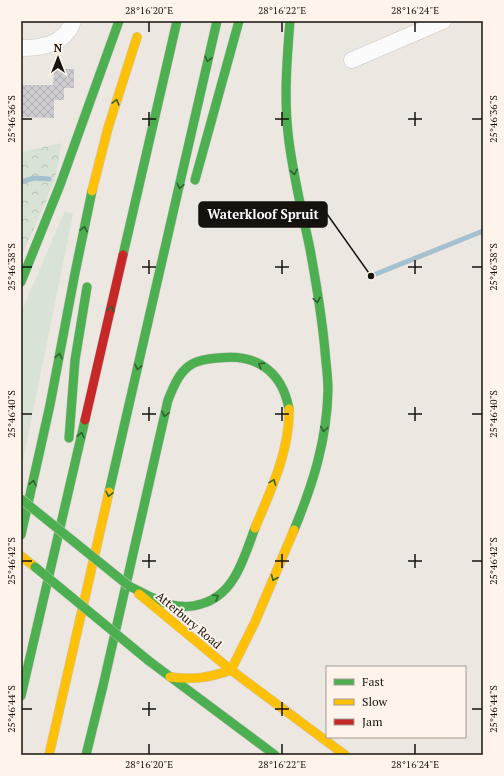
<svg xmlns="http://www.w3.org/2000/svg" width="504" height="776" font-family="'PT Serif',serif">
<defs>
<pattern id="forest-crowns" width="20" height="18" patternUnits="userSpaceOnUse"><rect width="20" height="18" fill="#d8e3d6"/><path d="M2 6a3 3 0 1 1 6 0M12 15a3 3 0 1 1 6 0" fill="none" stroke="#b9c2b6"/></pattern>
<pattern id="building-cross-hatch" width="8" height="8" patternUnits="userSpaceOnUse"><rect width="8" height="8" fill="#cfccd1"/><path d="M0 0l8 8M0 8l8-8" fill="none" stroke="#b1aeb2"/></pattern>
</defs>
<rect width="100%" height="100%" fill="#ede7e2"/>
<path fill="#d8e3d6" d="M65,211L73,214L22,466L21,312Z"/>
<path fill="url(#forest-crowns)" d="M62,143L54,183L21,258V152Z"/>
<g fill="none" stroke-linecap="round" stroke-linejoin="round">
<path stroke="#a5c1d0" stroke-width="5" d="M21,182L34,178L49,179
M371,276L483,231"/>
</g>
<path fill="url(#building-cross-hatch)" d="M54,69H74V88H64V100H54V118L21,117V85H53Z"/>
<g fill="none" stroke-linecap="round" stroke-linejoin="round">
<defs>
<path id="street" d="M21,48C43,48 65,44 73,21
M352,60L443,21"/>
<path id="fast" d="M290,21C287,58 284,96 288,133C292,172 302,211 310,249C316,282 322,317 325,351C326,364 328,377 328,390C327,440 313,484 294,530
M195,180L239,21
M123,255L177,21
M21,282L60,185L119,21
M69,438L75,360L87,287
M109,492L217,21
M21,535L50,405L75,273L92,191
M129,586C142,592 154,600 168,604C179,607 190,608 201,604C235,595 244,557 255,528
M149,661L275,755
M21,696L85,420
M86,755L103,686L168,400C173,388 178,374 189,366C197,360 208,359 218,358C256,353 282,371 289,409"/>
<path id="slow" d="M92,191L108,128L137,37
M255,528C271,490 290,450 289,409
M21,556L35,567
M139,594L231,670L345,755
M170,677C193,680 209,678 231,670L255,622L294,530
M49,755L109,492"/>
<path id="jam" d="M85,420L123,255"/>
</defs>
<use href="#street" stroke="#cac5c2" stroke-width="17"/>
<use href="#fast" stroke="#cac5c2" stroke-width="10"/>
<use href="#slow" stroke="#cac5c2" stroke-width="10"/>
<use href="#jam" stroke="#cac5c2" stroke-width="10"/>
<use href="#street" stroke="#fcfbfb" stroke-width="16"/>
<use href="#fast" stroke="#4caf50" stroke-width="9"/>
<use href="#slow" stroke="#ffc107" stroke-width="9"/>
<use href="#jam" stroke="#c62828" stroke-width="9"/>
<defs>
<path id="fast-bridge" d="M21,499L129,586
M35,567L149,661"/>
</defs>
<use href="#fast-bridge" stroke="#cac5c2" stroke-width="10" stroke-linecap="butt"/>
<use href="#fast-bridge" stroke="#4caf50" stroke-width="9"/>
</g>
<defs><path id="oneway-chevron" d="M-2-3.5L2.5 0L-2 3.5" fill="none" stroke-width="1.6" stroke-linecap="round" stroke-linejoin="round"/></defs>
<g stroke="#316130">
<use href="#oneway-chevron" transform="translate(208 59) rotate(103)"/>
<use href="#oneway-chevron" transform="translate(116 102) rotate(-75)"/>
<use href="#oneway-chevron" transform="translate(294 172) rotate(81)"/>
<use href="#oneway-chevron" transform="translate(180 186) rotate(103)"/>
<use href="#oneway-chevron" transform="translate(84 229) rotate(-78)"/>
<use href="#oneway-chevron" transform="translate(317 300) rotate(81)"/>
<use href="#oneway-chevron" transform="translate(111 309) rotate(-77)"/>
<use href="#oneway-chevron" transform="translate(59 356) rotate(-79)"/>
<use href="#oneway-chevron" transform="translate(261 365) rotate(-148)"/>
<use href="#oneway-chevron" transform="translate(138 367) rotate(103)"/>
<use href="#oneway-chevron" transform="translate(165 414) rotate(102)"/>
<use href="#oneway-chevron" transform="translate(324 429) rotate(97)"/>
<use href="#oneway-chevron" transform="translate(81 435) rotate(-77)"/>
<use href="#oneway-chevron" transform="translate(273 482) rotate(-70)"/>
<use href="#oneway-chevron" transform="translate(33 483) rotate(-77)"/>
<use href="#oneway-chevron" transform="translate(109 494) rotate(103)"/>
<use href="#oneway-chevron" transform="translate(274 578) rotate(113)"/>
<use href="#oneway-chevron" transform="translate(216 597) rotate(-30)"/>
</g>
<path fill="none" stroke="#16130f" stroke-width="1.5" d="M149,22V32M282,22V32M415,22V32M149,112V126M282,112V126M415,112V126M22,119H32M142,119H156M275,119H289M408,119H422M472,119H482M149,260V274M282,260V274M415,260V274M22,267H32M142,267H156M275,267H289M408,267H422M472,267H482M149,407V421M282,407V421M415,407V421M22,414H32M142,414H156M275,414H289M408,414H422M472,414H482M149,554V568M282,554V568M415,554V568M22,561H32M142,561H156M275,561H289M408,561H422M472,561H482M149,702V716M282,702V716M22,709H32M142,709H156M275,709H289M472,709H482M149,744V754M282,744V754M415,744V754"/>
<g text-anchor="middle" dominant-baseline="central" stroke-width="3.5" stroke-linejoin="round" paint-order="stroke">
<g font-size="12" fill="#16130f" stroke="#fff4eb">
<text transform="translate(189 620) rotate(40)">Atterbury Road</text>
</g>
</g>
<path fill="none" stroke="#16130f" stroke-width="1.5" d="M371 276L327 214"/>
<circle fill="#16130f" stroke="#fff4eb" stroke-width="1.5" cx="371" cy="276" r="4"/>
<rect fill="#16130f" stroke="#16130f" stroke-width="1.5" x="199" y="202" width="128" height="25" rx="4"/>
<g font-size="13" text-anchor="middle" font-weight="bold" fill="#fff">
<text x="263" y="219">Waterkloof Spruit</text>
</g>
<rect width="504" height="776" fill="none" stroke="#fff4eb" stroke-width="44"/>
<rect x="326" y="666" width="140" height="72" fill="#fff4eb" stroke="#a29a93"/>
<rect x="334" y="679" width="20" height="6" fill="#4caf50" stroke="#a29a93"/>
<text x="362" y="686" font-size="12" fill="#16130f">Fast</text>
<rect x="334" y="699" width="20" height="6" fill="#ffc107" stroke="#a29a93"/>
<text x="362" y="706" font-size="12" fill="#16130f">Slow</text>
<rect x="334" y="719" width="20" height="6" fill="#c62828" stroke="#a29a93"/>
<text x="362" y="726" font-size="12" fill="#16130f">Jam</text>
<g transform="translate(58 58)" stroke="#fff4eb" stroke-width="3" paint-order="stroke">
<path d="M0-3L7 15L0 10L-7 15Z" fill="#16130f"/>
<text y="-6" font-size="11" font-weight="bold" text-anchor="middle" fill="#16130f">N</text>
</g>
<rect x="22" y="22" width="460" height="732" fill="none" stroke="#16130f" stroke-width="1.5"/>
<g font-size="10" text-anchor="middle" fill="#16130f">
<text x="149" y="14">28°16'20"E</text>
<text x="282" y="14">28°16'22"E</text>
<text x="415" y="14">28°16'24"E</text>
<text transform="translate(11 119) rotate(-90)" y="4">25°46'36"S</text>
<text transform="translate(493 119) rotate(-90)" y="4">25°46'36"S</text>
<text transform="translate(11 267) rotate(-90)" y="4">25°46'38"S</text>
<text transform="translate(493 267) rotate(-90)" y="4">25°46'38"S</text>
<text transform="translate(11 414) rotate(-90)" y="4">25°46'40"S</text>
<text transform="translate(493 414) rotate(-90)" y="4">25°46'40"S</text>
<text transform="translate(11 561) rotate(-90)" y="4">25°46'42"S</text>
<text transform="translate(493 561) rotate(-90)" y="4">25°46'42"S</text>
<text transform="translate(11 709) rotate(-90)" y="4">25°46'44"S</text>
<text transform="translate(493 709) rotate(-90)" y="4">25°46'44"S</text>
<text x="149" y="768">28°16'20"E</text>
<text x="282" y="768">28°16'22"E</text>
<text x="415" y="768">28°16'24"E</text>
</g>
</svg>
